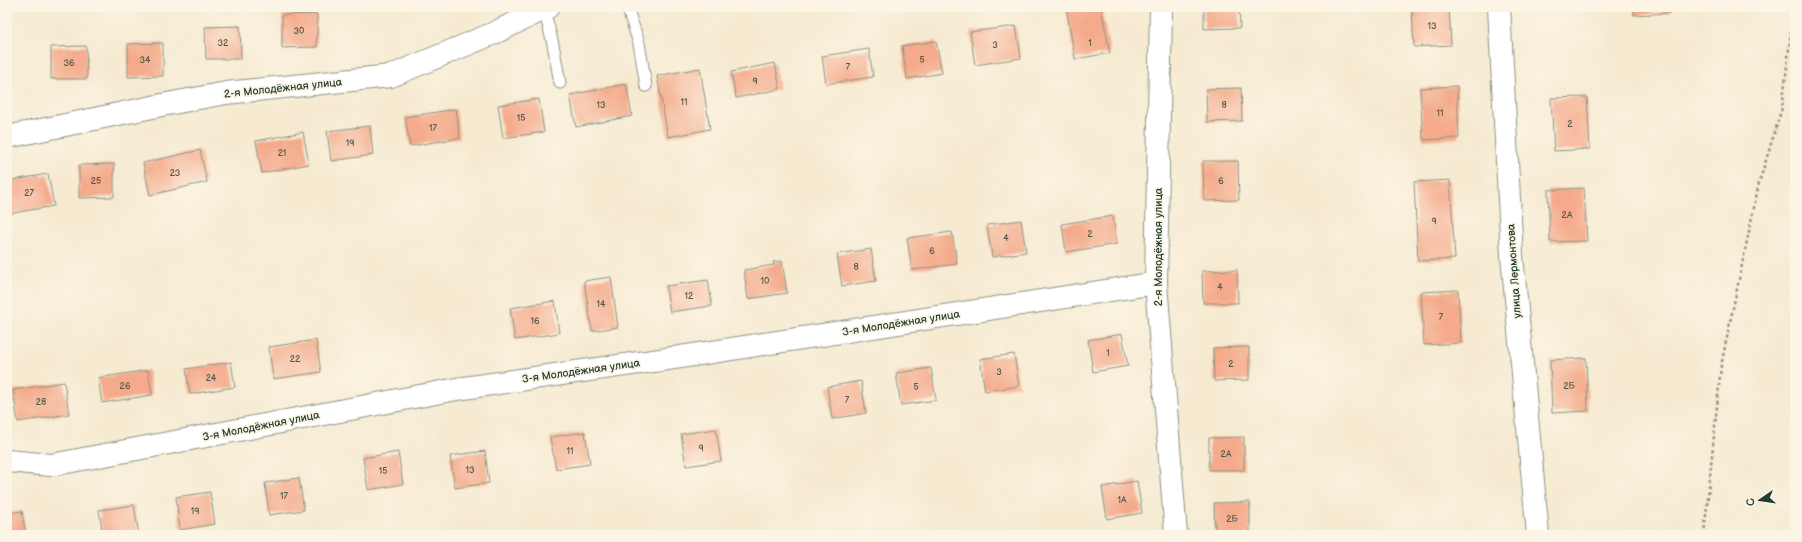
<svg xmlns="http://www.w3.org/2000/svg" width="1802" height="542" font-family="'Balsamiq Sans',sans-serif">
<rect width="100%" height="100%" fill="#fcf5e5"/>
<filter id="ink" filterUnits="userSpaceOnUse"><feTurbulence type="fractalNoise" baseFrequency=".025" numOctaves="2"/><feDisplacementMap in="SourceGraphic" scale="8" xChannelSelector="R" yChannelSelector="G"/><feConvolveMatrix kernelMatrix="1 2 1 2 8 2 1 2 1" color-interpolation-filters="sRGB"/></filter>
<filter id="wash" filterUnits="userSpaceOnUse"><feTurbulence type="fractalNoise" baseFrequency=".012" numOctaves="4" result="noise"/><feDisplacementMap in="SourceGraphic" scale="16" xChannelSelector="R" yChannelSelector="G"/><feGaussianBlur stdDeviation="0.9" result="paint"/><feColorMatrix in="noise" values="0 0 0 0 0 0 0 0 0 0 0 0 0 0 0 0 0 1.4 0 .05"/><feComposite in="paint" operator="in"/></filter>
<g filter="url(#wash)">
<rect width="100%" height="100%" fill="#f6ead1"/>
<g id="blocks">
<path fill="#f4aa8b" d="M1066,7H1101L1110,53L1075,59Z
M1204,7H1239L1240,28L1204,29Z
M1412,7H1449L1451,45L1414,47Z
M1634,7H1670V13L1634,15Z
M317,14V47L282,48V15Z
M240,26L241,59H206L205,27Z
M1016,26L1021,58L975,65L970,32Z
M936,41L942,73L907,79L902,46Z
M163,43V76L128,77V44Z
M86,46L87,79H51V47Z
M869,49L873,77L826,84L822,56Z
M775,63L780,89L736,98L731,72Z
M700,68L710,129L668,137L657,76Z
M626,84L632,116L576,127L570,95Z
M1457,86L1459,138L1423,140L1420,88Z
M1241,88L1242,121L1207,122L1206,89Z
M1587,97L1590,149L1554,151L1551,98Z
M539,99L544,132L503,138L498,105Z
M456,109L460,138L410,146L405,117Z
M370,126L373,155L331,161L327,131Z
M303,132L309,164L262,173L256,141Z
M200,150L207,182L150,195L143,163Z
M1203,161H1238L1239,200L1204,201Z
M114,164V197L79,198V165Z
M48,174L54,206L7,214V181Z
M1450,180L1455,259L1418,261L1414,182Z
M1584,188L1587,241L1550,242L1548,190Z
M1113,216L1117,244L1066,252L1062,224Z
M1021,220L1026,252L992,257L987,225Z
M952,232L957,264L912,270L907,238Z
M871,249L876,281L842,286L837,254Z
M782,261L787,293L748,299L744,270L774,265L773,262Z
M1237,270L1238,303H1203L1202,271Z
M611,277L618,327L592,331L584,281Z
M708,280L712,306L670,312L666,286Z
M1458,290L1461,343L1424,345L1421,292Z
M555,301L559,333L515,340L510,308Z
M1122,334L1128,366L1093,372L1088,340Z
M316,340L321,372L273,379L269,347Z
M1249,347V380L1214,381L1213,348Z
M1014,354L1019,386L985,391L980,359Z
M1586,358L1588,411L1552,413L1550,360Z
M231,362L235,387L190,394L186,369Z
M931,368L936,400L901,405L896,373Z
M148,370L152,395L102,403L98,378Z
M861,381L866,413L832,419L827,387Z
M64,382L69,414L18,422L13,390Z
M716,429L721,461L686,466L681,434Z
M585,432L590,464L556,469L550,437Z
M1244,437V470H1209V438Z
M485,451L489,483L455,488L450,456Z
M398,452L403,484L368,490L363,458Z
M299,478L304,510L269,515L265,483Z
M1137,481L1142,513L1107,519L1102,487Z
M210,492L215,524L180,530L176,497Z
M1250,502V535H1215L1214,503Z
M134,505L139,535H103L99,510Z
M22,511L26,535H7V513Z"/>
</g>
</g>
<g filter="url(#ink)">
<use href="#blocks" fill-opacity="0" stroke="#8a9482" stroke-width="1"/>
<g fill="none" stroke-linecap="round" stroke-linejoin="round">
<defs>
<path id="lane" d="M627,7L639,43L646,86
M544,9L553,44L560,83"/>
<path id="street" d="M1161,7L1156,283L1176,535
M1499,7L1512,256L1538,535
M7,137L162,105L226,93L391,76L492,34L548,7
M7,461L51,465L457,389L674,358L1156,283"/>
</defs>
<use href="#lane" stroke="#8a9482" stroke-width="13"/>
<use href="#street" stroke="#8a9482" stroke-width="24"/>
<path stroke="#8a9482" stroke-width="2.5" stroke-dasharray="3 3" stroke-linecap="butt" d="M1704,535L1721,366L1759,183L1782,108L1794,7"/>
<use href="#lane" stroke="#fff" stroke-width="11"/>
<use href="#street" stroke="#fff" stroke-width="22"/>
</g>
</g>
<g text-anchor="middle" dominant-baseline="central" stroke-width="3.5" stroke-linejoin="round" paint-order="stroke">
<g font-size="9" fill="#54584a">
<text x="1432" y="26">13</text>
<text x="299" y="31">30</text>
<text x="223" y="43">32</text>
<text x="1090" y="43">1</text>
<text x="995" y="45">3</text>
<text x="145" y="60">34</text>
<text x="922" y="60">5</text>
<text x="69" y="63">36</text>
<text x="848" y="67">7</text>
<text x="755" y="81">9</text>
<text x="684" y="102">11</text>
<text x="601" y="105">13</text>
<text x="1224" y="105">8</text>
<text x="1440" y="113">11</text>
<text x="521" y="118">15</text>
<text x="1570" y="124">2</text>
<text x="433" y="128">17</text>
<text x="350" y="143">19</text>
<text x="282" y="153">21</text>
<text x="175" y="173">23</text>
<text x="96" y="181">25</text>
<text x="1221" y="181">6</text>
<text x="29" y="193">27</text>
<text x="1567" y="215">2А</text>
<text x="1434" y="221">9</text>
<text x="1090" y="234">2</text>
<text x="1006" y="238">4</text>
<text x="932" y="251">6</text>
<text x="856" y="267">8</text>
<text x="765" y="281">10</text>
<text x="1220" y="287">4</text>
<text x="689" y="296">12</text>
<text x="601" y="304">14</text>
<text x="1441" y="317">7</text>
<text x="535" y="321">16</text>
<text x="1108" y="353">1</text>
<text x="295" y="359">22</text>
<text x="1231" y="364">2</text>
<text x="999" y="372">3</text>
<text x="211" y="378">24</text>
<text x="125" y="386">26</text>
<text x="1569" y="386">2Б</text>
<text x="916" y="387">5</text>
<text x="847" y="400">7</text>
<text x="41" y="402">28</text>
<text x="701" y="448">9</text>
<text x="570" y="451">11</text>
<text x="1226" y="454">2А</text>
<text x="470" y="470">13</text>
<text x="383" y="471">15</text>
<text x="284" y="496">17</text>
<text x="1122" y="500">1А</text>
<text x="195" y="511">19</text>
<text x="1232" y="519">2Б</text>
</g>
<g font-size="11" fill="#1f3d34" stroke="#fcf5e5">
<text transform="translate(283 88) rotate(-6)">2-я Молодёжная улица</text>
<text transform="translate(1158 247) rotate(-90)">2-я Молодёжная улица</text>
<text transform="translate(1514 271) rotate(-94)">улица Лермонтова</text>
<text transform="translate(901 323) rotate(-9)">3-я Молодёжная улица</text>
<text transform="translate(581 371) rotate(-8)">3-я Молодёжная улица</text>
<text transform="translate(261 426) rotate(-11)">3-я Молодёжная улица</text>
</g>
</g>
<rect width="1802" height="542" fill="none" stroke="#fcf5e5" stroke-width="24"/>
<g transform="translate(1760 500) rotate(257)" stroke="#fcf5e5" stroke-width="3" paint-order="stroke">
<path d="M0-3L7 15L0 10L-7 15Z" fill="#1f3d34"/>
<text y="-6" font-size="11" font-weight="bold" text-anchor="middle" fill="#1f3d34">С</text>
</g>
</svg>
